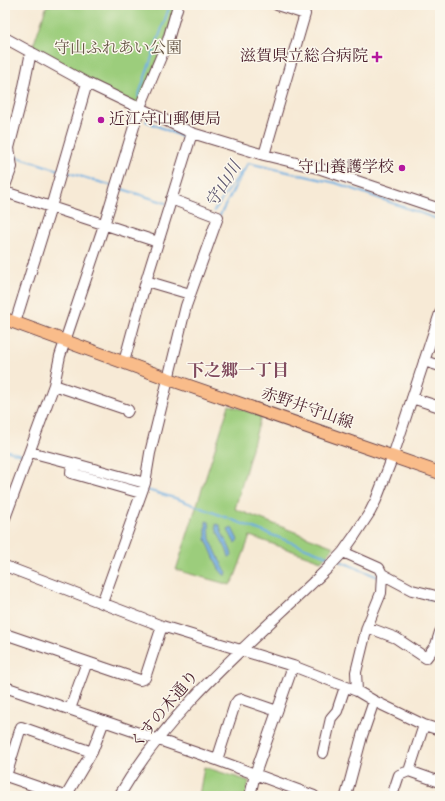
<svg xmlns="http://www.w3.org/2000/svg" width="445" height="801" font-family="Vollkorn,'Noto Serif JP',serif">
<rect width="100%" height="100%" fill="#fbf7ec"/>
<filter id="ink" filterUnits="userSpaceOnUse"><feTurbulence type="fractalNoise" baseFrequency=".025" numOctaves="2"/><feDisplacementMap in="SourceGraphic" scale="8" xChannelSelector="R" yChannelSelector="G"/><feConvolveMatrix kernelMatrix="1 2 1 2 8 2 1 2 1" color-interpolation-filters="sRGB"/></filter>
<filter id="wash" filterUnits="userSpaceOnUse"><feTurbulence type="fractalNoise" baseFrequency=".012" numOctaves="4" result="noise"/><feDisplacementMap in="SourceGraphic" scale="16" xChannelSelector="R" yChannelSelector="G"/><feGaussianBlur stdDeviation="0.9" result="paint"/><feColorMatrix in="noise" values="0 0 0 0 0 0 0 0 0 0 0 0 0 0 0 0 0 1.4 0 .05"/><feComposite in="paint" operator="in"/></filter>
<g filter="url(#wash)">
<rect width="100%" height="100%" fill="#f7ead6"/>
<path fill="#9ccd7c" stroke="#737654" d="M47,5H178L140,107L31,52Z
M229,405L261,416L235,509L334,547L321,561L250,536L234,579L230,585L176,570Z
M204,767L249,781L246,796H199Z"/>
<path fill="#6eafe2" stroke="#5c6786" d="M206,521L209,522L210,539L223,567L227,572L226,575H224L219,569L206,539Z
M216,524L220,525C219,533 231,545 232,556L229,557C227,546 215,533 216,524Z
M232,528L238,540L235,543L228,530Z"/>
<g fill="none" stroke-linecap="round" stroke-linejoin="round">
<path stroke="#6eafe2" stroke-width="2" d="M138,97L170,5
M146,121L187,139
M14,156L59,170
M66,172L113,186
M119,188L166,203
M214,211L242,171
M220,215L248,163L336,183L440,220
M5,450L25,456
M120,481L141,488
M147,490L178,499L332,558
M340,561L378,577
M426,598L439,602"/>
</g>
</g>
<g filter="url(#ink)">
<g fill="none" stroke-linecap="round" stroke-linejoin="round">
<defs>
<path id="minor" d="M5,38L87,83L192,133L264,155L321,169L440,209
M264,155L305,14L277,5
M5,186L12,167L9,148L21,101L31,52
M5,192L158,242
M146,281L190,294
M15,323L51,207L87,83
M424,361L440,366
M124,362L146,281L192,133
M54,385L128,410L127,412
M412,398L440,407
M30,452L72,463L71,473L141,493
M72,463L145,483
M5,518L54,385L60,356L104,225L140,107L168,40L178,5
M343,552L379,568L382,574L381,593L367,627L356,672L357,691
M5,566L162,626L293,666L357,691L374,701L424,725L440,730
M382,574L412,590L440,597
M102,603L145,483L150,453L186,306L218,217L171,199
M367,627L396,638L426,658L436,645L440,632
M5,634L140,680L145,678L162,626
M5,687L217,760L314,796
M70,709L87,662
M424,725L409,771L440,782
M323,753L331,718L337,711L345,687
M217,760L235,704L238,700L242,699L277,711
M394,790L399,775L409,771
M64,796L6,776L21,727L92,752
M66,796L92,752L104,721
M119,796C172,705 254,640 328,568L343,552L355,535L370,512L376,500L393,456L440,313
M250,796L255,774L293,666
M346,796L362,736L374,701"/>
<path id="major" d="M5,319L169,379L440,473"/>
</defs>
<use href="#minor" stroke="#643d45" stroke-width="12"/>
<use href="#major" stroke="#643d45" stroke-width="14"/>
<use href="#minor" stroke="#fff" stroke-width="10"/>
<use href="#major" stroke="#f9bc8a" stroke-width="12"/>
</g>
</g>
<g fill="#b5179e" stroke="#fbf7ec" stroke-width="1.5">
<path d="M375 51h4v4h4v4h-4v4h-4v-4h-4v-4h4z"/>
<circle cx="101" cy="120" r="4"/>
<circle cx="402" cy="168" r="4"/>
</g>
<g text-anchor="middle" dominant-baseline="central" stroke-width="3" stroke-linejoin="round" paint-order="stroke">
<g font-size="16" fill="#635343" stroke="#fbf7ec">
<text x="118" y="49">守山ふれあい公園</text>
</g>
<g font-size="16" fill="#4a1f2b" stroke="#fbf7ec" text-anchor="end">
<text x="368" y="57">滋賀県立総合病院</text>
<text x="109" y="120" text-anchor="start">近江守山郵便局</text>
<text x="394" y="168">守山養護学校</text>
</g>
<g font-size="16" fill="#4a1f2b" stroke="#fbf7ec">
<text transform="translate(307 409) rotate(19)">赤野井守山線</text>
<text transform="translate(165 710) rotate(-50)">くすの木通り</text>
</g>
<g font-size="17" font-style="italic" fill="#57516b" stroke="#fbf7ec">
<text transform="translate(224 185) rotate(-58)">守山川</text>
</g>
<g font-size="17" font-weight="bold" fill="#804b5e" stroke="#fbf7ec">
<text x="238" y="371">下之郷一丁目</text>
</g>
</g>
<rect width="445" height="801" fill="none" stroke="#fbf7ec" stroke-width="20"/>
</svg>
